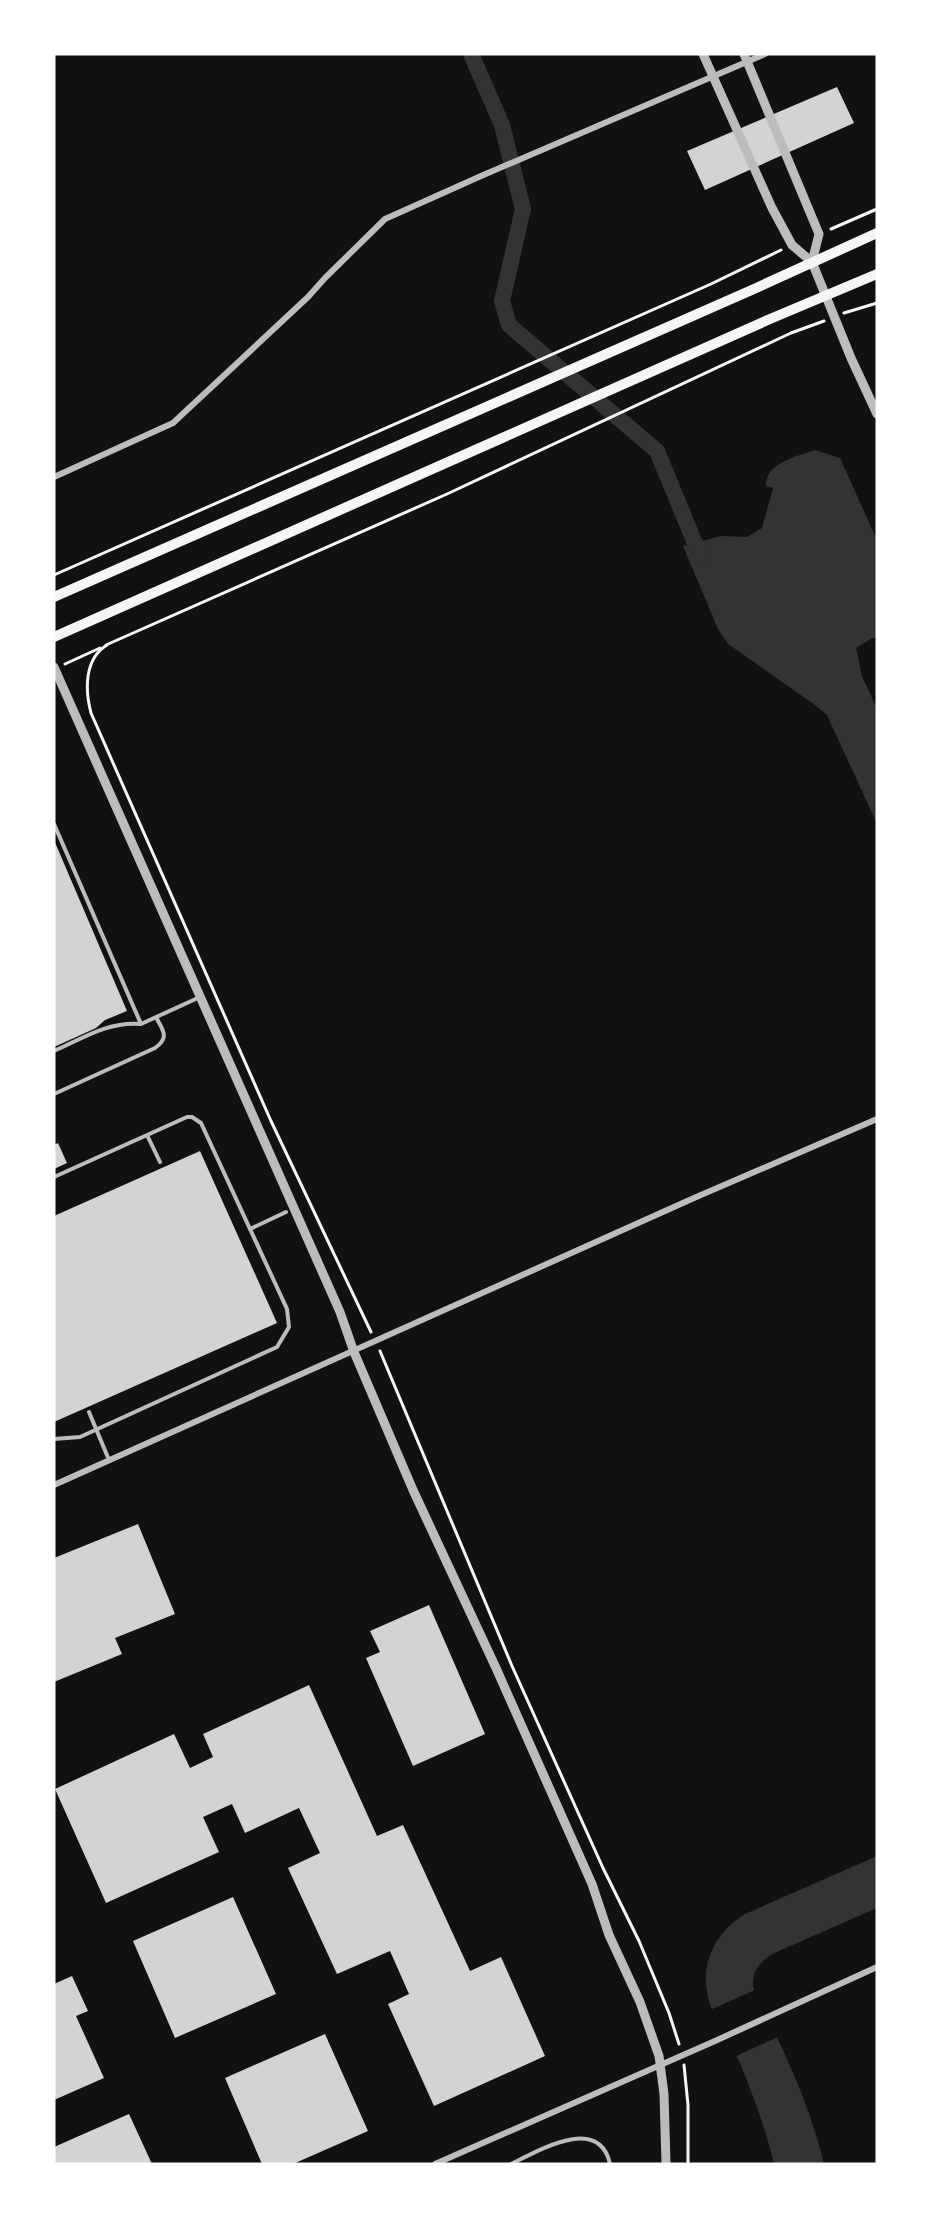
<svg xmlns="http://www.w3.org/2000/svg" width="931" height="2218" font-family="'Fira Sans',sans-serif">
<rect width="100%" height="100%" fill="#111"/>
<path fill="#333" d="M815,450L840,458L877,540V638H872L856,648L862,676L877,709V824L827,715L815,705L728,644L718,629L683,546L721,536L747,537L762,528L773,488L766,486C766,462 796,457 815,450Z
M877,1856V1908L772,1954C759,1963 752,1971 753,1987C781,2045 809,2101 824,2164H774C766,2130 753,2095 740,2063C731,2042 715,2022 709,2001C699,1965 714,1933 745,1914Z"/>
<path fill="#111" d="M757,1989L780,2036L734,2057L710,2010Z"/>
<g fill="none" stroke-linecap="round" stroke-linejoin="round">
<path stroke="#333" stroke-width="16" d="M471,54L502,125L523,209L502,301L509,325L657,451L694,541L704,559"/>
</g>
<path fill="#d3d3d3" d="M837,87L854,123L705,190L687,151Z
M54,840L127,1011L105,1020L96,1028L54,1047Z
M58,1143L67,1163L54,1169V1145Z
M200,1151L277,1323L54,1422V1216Z
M138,1524L175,1614L115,1638L122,1654L54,1682V1558Z
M429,1605L485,1734L413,1766L366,1658L380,1652L370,1631Z
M309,1685L377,1836L403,1825L470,1971L501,1957L545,2056L434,2106L388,2004L409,1994L390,1951L337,1974L288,1868L320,1853L299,1808L245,1833L232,1804L203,1817L219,1852L106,1903L55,1789L174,1734L190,1768L213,1757L203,1734Z
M233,1897L276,1994L175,2038L133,1941Z
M72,1976L88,2011L76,2016L104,2078L54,2100V1984Z
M325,2034L368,2131L293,2164H262L225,2078Z
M129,2114L152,2164H54V2147Z"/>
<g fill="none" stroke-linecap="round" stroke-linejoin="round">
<path stroke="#f5f5f5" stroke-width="3" d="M831,229L877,209
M844,313L877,303
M54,575L711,284L781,250
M106,645L447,494L791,333L824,321
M107,645C84,659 85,690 91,713L271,1121L371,1332
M65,664L100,648
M380,1351L512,1666L603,1868L639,1941L669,2013L679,2044
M684,2065L688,2105V2164"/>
<path stroke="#bcbcbc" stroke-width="4" d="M54,824L141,1024L200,997
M54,1051C83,1038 109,1021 141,1024
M54,1094L155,1048C170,1037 163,1031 156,1017
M147,1135L160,1162
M54,1177L187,1117H192L201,1123L287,1309L289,1327L277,1347L80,1437L54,1439
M250,1229L286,1212
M89,1412L109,1460
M511,2164C538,2151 599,2114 610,2164"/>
<path stroke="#bcbcbc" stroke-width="6" d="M54,477L173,423L308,297L325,278L385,219L481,176L765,54
M54,1485L694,1198L877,1119
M435,2164L715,2041L877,1967"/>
<path stroke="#bcbcbc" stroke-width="9" d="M703,54L772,208L792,245L812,262L851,358L877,414
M744,54L819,234L812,262
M54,667L340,1312L354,1352L413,1490L496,1668L592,1884L609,1935L640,2002L659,2056L664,2094L666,2164"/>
<path stroke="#f5f5f5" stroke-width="10" d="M54,597L754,289L877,233
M54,637L770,319L877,274"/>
</g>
<rect width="931" height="2218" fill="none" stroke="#ffffff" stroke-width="111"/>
</svg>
